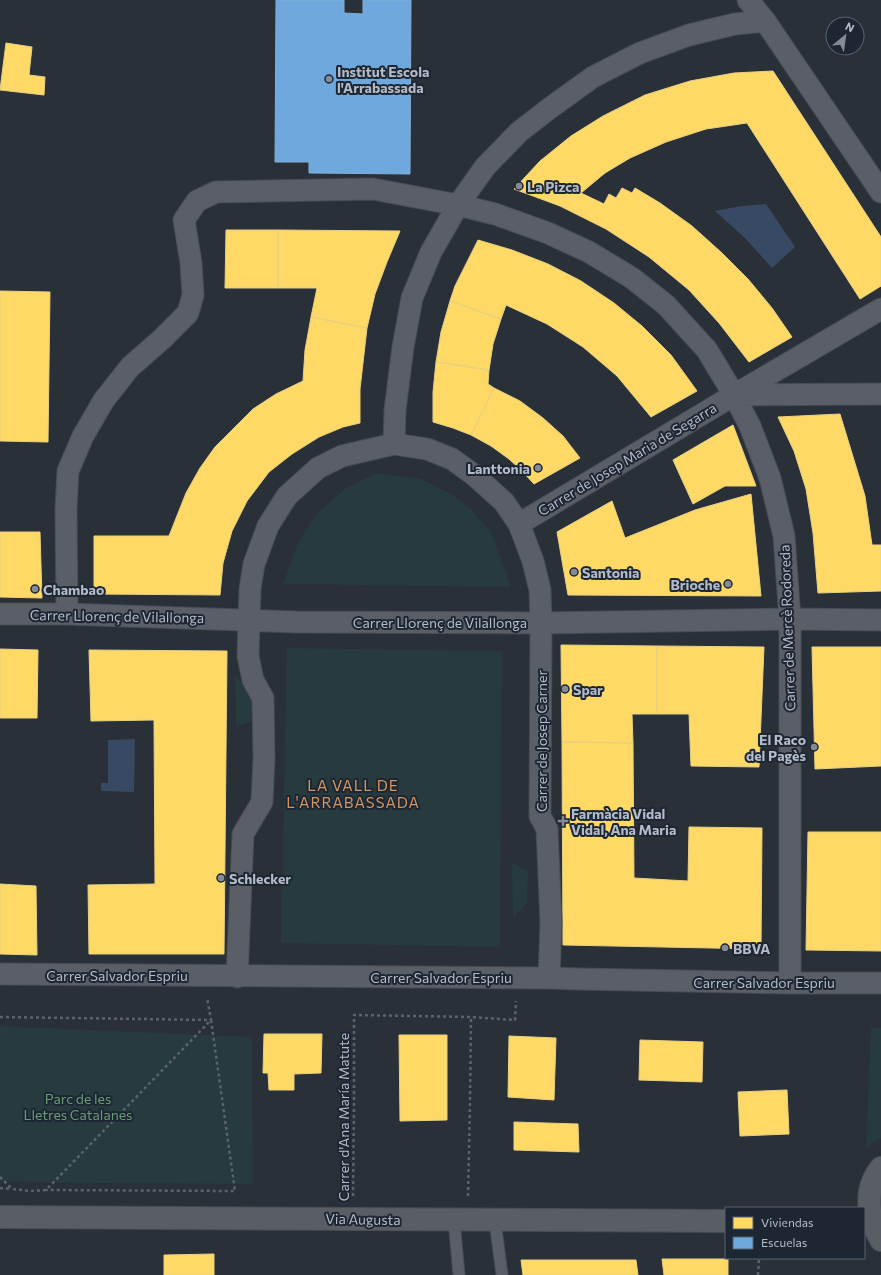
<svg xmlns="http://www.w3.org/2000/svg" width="881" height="1275" font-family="Commissioner,sans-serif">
<rect width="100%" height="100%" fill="#2a3038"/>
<path fill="#273a3e" d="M377,473L421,479L451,494L472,510L492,534L511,587L283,584L298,543L317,513L346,488Z
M287,648L502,651L500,947L281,943Z
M235,674L252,698L255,721L236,726Z
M512,862L528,872L527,903L513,918Z
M0,1026L252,1037L253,1184C168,1183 84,1184 0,1181Z
M871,1028H881V1138L866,1147Z"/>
<path fill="#384963" d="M766,204L795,247L772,268L745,238L715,211L741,206Z
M135,739L134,792L101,791V783H108V740Z"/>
<path fill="#ffd966" stroke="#e8d084" d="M6,43L32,47L29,75L45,77L44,95L0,90Z
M773,71L881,237V286L860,299L747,123L706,129L666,142L630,158L605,173L581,193L604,204L609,194L616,198L622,188L632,193L635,188L660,203L692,226L722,253L748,279L772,308L792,337L749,362L719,323L689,290L649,257L606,229L560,206L514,189L540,161L571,136L603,116L645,95L690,81L734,73Z
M226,230H278V288H225Z
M278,230L400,231L387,262L375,294L367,328L311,317L317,288H278Z
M478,240L512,250L548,264L581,281L614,303L642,326L671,355L697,391L651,417L617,376L583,347L547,324L506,305L501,319L450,301L455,286Z
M0,291L50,292L48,442L0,441Z
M450,301L501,319L493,344L489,370L436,362L441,332Z
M311,317L367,328L360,389V423L343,427L319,437L292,454L269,472L247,501L232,531L223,563L220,595L94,594V536H169L186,493L200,468L215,447L253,409L276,394L303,381L305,350Z
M436,362L489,370L488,384L494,388L471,435L453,428L433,422V392Z
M494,388L520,401L543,418L563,436L580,458L534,484L522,471L509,459L491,446L471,435Z
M840,414L865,496L872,545H881V591L818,593L813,533L806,489L794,451L778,417Z
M733,425L756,486H725L693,504L673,460Z
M751,494L761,596L568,595L557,532L612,501L625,538L695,510Z
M0,532H40L42,598L0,597Z
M561,645L657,646V714H632L633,743L562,742Z
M657,646L764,647L759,767L691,766L689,714H657Z
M812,647H881V766L815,769Z
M0,649L38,650L37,718H0Z
M89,650L227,651L224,954H89L88,885L155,884L154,720L91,721Z
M562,742L633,743L634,878L688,881L689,827L762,828L761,949L563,945Z
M808,832H881V951L806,950Z
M0,884L36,886L37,955L0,954Z
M264,1034H322L321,1073L294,1074V1090H269L268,1073H263Z
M399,1035H447V1120L400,1121Z
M509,1036L556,1038L554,1100L508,1097Z
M640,1040L703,1042L702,1082L639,1080Z
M787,1090L789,1134L740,1136L738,1092Z
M514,1122L578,1124L579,1152L514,1150Z
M214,1254V1275H164V1255Z
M662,1259H728V1275H664Z
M521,1260H636L638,1275H523Z"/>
<path fill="#6fa8dc" stroke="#84aed6" d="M276,0H344V13L363,14V0H411L410,174L309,173V162H275Z"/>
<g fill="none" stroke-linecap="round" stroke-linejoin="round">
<defs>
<path id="service" d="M454,1220L459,1275
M495,1221L502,1275"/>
<path id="minor" d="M748,0L765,21L881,192
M735,395L881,394
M394,444L395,410L403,347L412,298L431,252L458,205L485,167L519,132L550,108L593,77L640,53L689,35L735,24L765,21
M519,524L734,395L881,309
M0,614H67L296,622L541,623L790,619L881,620
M67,614L66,509L68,471L83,436L104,400L130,367L162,339L188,313L193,295L191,263L184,220L197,201L216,192L373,189L458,205L495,214L548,233L589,252L632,278L666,305L707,350L734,395L750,426L770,478L784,536L790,619V983
M0,974L549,978L579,979L790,983H881
M237,977L243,834L262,802L264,758L263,698L253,680L248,656L250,589L254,564L268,526L287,496L318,468L342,456L394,444L427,449L452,459L474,475L504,502L519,524L533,561L540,590L541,623L540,816L547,829L551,922L549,978"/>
<path id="secondary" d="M881,1168C863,1190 868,1218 881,1240
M0,1217L726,1221"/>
</defs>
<use href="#service" stroke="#484c53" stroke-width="13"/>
<use href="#minor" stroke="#484c53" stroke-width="23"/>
<use href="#secondary" stroke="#484c53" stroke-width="24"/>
<path stroke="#5d636a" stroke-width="2.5" stroke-dasharray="3 3" stroke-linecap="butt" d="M0,1017L211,1020L207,998
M0,1177L12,1189L30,1191L46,1190L211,1020L235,1191L46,1190
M0,1188L11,1189
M353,1196L354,1103V1015L471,1017L515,1020L516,1001
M468,1196L470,1103L471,1017
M758,1275L759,1258"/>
<use href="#service" stroke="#5a5e66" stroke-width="11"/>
<use href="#minor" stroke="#5a5e66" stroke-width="21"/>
<use href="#secondary" stroke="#595d64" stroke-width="22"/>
</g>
<g fill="#848b96" stroke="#1d2633" stroke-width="1.5">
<circle cx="329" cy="79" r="4"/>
<circle cx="519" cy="186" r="4"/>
<circle cx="538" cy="468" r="4"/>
<circle cx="574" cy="572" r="4"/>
<circle cx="728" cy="584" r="4"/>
<circle cx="35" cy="589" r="4"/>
<circle cx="565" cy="689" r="4"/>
<circle cx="814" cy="747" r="4"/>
<path d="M561 815h4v4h4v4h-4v4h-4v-4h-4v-4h4z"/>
<circle cx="221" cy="878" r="4"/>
<circle cx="725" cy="948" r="4"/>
</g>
<g text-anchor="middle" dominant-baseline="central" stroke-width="4" stroke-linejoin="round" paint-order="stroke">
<g font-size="14" font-weight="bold" fill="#b4bcc9" stroke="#1d2633" text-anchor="start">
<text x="337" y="71">Institut Escola<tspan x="337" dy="16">l'Arrabassada</tspan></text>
<text x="527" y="186">La Pizca</text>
<text x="530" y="468" text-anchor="end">Lanttonia</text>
<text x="582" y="572">Santonia</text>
<text x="720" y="584" text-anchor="end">Brioche</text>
<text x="43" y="589">Chambao</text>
<text x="573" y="689">Spar</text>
<text x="806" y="739" text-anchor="end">El Raco<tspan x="806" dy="16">del Pagès</tspan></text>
<text x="571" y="813">Farmàcia Vidal<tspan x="571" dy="16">Vidal, Ana Maria</tspan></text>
<text x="229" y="878">Schlecker</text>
<text x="733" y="948">BBVA</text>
</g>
<g font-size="14" fill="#b4bcc9" stroke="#1d2633">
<text transform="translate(627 459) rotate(-31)">Carrer de Josep Maria de Segarra</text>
<text transform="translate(117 616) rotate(1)">Carrer Llorenç de Vilallonga</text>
<text x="440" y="622">Carrer Llorenç de Vilallonga</text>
<text transform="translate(787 628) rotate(-92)">Carrer de Mercè Rodoreda</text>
<text transform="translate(541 741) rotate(-90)">Carrer de Josep Carner</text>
<text x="117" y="975">Carrer Salvador Espriu</text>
<text x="441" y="977">Carrer Salvador Espriu</text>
<text x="764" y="982">Carrer Salvador Espriu</text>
<text transform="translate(343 1117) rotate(-90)">Carrer d'Ana María Matute</text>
<text transform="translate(363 1219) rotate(1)">Via Augusta</text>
</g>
<g font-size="14" fill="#6b9a76" stroke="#1d2633">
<text x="78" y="1098">Parc de les<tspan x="78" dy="16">Lletres Catalanes</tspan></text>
</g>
<g font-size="15" letter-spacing="1" fill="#d59563" stroke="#1d2633">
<text x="353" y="785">LA VALL DE<tspan x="353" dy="17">L'ARRABASSADA</tspan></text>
</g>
</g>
<rect x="725" y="1207" width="140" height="52" fill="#1d2633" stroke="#59626f"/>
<rect x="733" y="1217" width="20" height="12" fill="#ffd966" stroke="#59626f"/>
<text x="761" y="1227" font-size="12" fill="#b4bcc9">Viviendas</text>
<rect x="733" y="1237" width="20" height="12" fill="#6fa8dc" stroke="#59626f"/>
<text x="761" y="1247" font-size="12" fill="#b4bcc9">Escuelas</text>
<g transform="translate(845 36) rotate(29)"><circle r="19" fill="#1d2633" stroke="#59626f"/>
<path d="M0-3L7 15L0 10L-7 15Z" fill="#848b96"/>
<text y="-6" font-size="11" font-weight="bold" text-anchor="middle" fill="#b4bcc9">N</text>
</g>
</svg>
